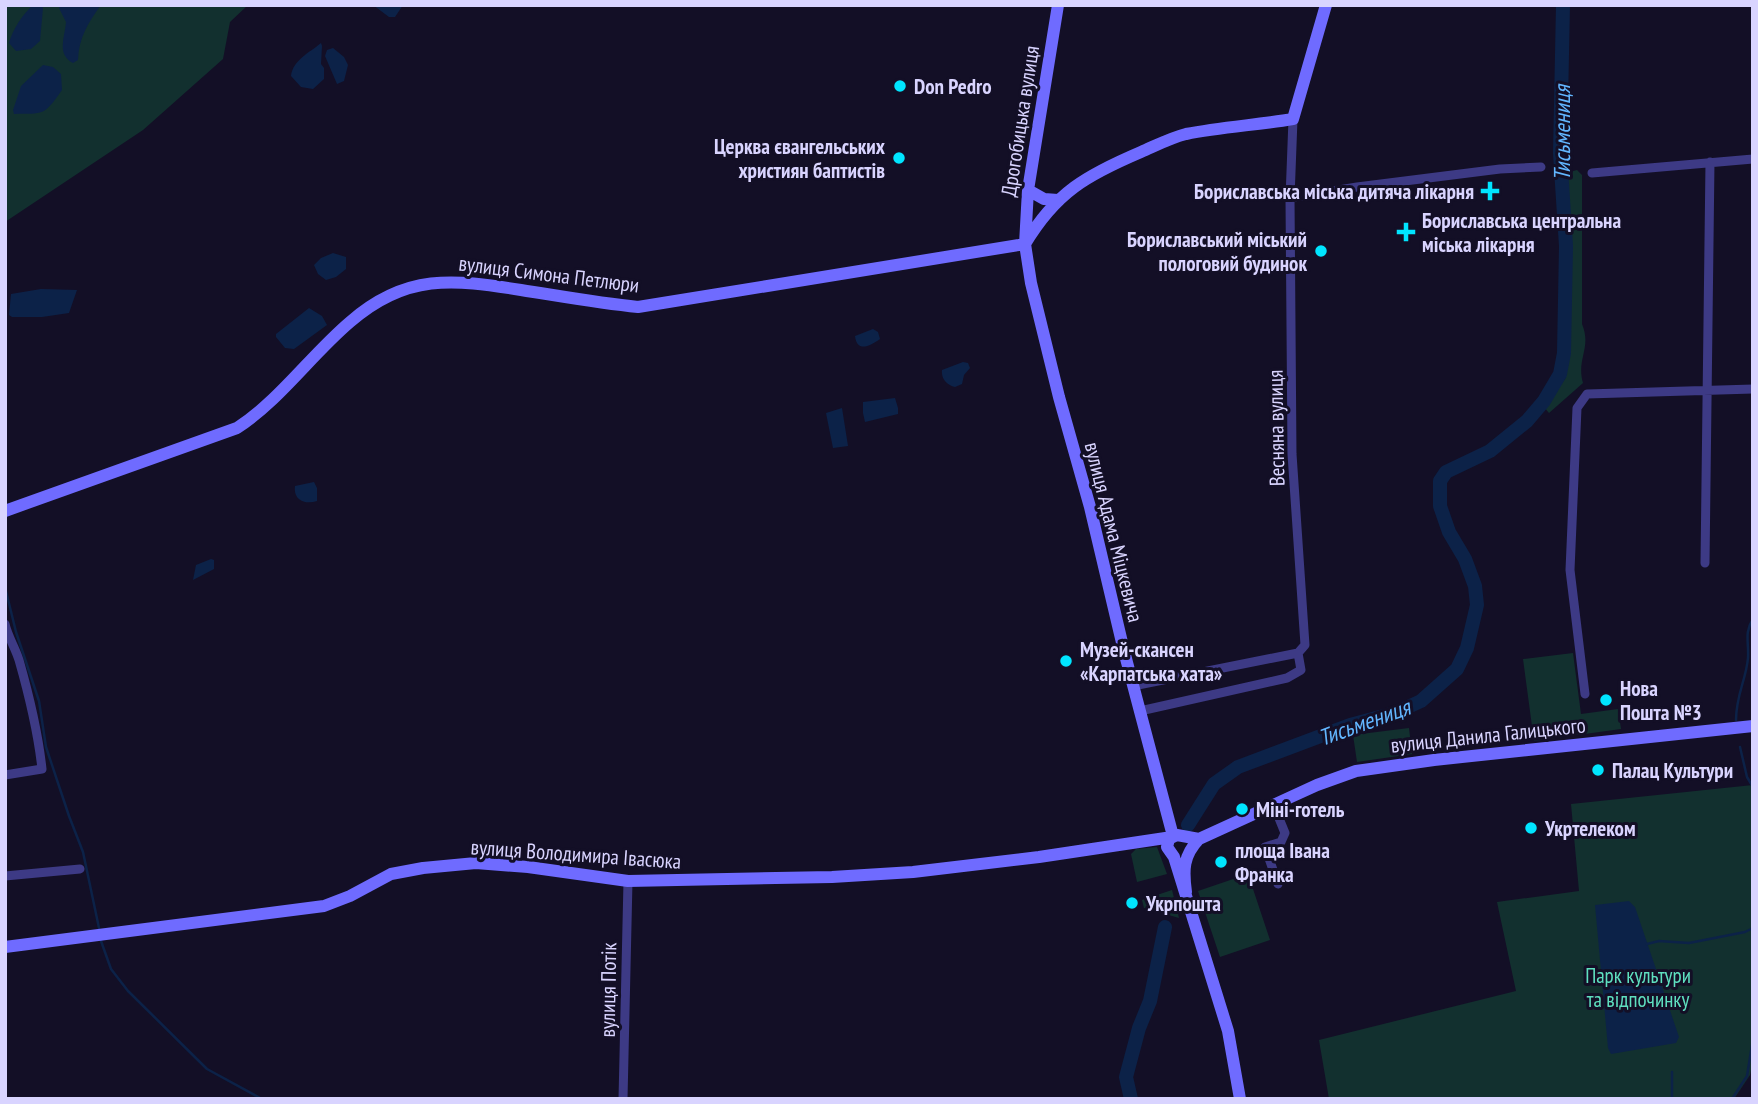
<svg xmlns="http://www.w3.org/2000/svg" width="1758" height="1104" font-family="'PT Sans Narrow',sans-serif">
<rect width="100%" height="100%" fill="#130f26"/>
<path fill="#12302f" d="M5,5H248L230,22L223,59L143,130L5,222Z
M1577,170L1582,175V324C1592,348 1576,359 1583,383L1549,413L1544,407L1565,379L1570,354L1571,247L1566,173Z
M1573,653L1581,714L1618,709L1621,729L1534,741L1523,659Z
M1409,728L1412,754L1357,762L1353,735Z
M1753,785V1060L1750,1075L1734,1099H1329L1319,1040L1516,991L1497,902L1579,891L1571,804Z
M1157,847L1167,874L1137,882L1131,854L1136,849Z
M1248,874L1270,940L1220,957L1198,891Z
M1172,890L1179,918L1144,908L1142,900Z"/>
<path fill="#0c2248" d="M33,5H41L43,8L40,41L31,49L16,51L9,43C13,29 22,15 33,5Z
M60,5H101C88,23 79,37 78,60L73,63C56,54 65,37 66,22L59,8Z
M373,5H403L395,17H389Z
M321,43L322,46L321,64L324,68V79L313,89L301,87L291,76C293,60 309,53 321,43Z
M333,48L344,57L348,65L344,81L337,84L325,56L327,50Z
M43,65L53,67L61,74L62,90C43,117 44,113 14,114L13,110L21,86Z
M333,253L346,257V269L336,277L326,280L318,274L314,265L321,258Z
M41,289L77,290L69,313L42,317H12L9,315L11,294Z
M309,308L322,316L327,325L294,349L285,348L276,337V334Z
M873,329L878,332L880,339C870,346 857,353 855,336Z
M963,362L968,363L970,368L964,375L962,384L955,387C947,385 941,379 942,370Z
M895,398L898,408V414L865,422L863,413V402Z
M842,408L848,446L833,448L826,413Z
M314,482L317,488V501C305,505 293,500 295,486Z
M211,559L214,560V569L193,580L196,565Z
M1629,901L1635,907L1679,1037L1676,1043L1611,1054L1608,1048L1595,905Z"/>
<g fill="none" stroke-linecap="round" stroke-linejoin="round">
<path stroke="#0c2248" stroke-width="2.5" d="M5,587L16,632L39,701L46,747L69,816L83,852L99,928
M1736,720C1736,695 1746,680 1748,658C1749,642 1744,633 1753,619
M1740,747L1747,777L1753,787
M101,941L111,969L128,991L207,1069L262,1099
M1647,944L1659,941L1689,943L1745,932L1753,928
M1672,1072V1099
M1732,1099L1747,1076L1753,1039"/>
<path stroke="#0c2248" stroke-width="14" d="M1188,825L1214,784L1238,767L1350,725L1395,713L1421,701L1457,669L1467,648L1477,605L1475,586L1465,559L1449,532L1440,506V481L1446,472L1490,451L1527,421L1544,401L1560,374L1564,353L1566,246L1560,153L1563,5
M1131,1099L1126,1077L1139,1028L1150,1001L1165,927"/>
<path stroke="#3d3a85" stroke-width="9" d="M1592,173L1753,159
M1290,198L1357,187L1500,169L1541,167
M1705,563L1710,162
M5,624C8,637 15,647 19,660C29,695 38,732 42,769L5,775
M1133,686L1298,653L1305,645L1292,454L1290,198L1293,119
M1585,694L1570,570L1577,408L1587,394L1753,389
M1140,711L1287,678L1301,670L1298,653
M1274,806L1285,833L1281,842L1265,847L1278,884
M5,876L80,869
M623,1099L628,881"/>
<path stroke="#6f6bff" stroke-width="12" d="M1058,5L1028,190L1025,244L1031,283L1059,397L1090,507L1124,651L1173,836
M1028,190L1044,199L1058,200
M1025,244C1056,192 1087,175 1141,152C1155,146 1170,138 1186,134C1221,127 1257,125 1293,119L1326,5
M5,511L237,428C280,400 311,355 350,322C406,273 453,279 521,290C560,296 598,303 638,307L1025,244
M1199,839L1177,835L1169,839L1167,847L1174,857L1228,1031L1240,1099
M1186,892C1183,870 1183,856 1199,839L1317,785L1356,771L1434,760L1753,726
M5,947L324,906L350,896L391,874L423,868L476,863L528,867L628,881L832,877L913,872L1039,857L1172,837"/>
</g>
<g fill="#00e5ff" stroke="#130f26" stroke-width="2.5">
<circle cx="900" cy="86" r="7"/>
<circle cx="899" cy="158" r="7"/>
<path d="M1486.5 180.5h7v7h7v7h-7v7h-7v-7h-7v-7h7z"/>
<path d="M1402.5 221.5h7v7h7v7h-7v7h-7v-7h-7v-7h7z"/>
<circle cx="1321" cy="251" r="7"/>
<circle cx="1066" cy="661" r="7"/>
<circle cx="1606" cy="700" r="7"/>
<circle cx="1598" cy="770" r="7"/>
<circle cx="1242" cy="809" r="7"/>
<circle cx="1531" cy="828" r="7"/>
<circle cx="1221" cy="862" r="7"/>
<circle cx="1132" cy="903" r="7"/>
</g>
<g text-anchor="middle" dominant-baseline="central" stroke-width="6" stroke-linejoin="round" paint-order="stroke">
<g font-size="21" font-weight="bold" fill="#d9d4ff" stroke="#130f26" text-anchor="start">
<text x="914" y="86">Don Pedro</text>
<text x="885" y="146" text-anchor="end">Церква євангельських<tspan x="885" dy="24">християн баптистів</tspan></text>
<text x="1474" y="191" text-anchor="end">Бориславська міська дитяча лікарня</text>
<text x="1422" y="220">Бориславська центральна<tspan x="1422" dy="24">міська лікарня</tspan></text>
<text x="1307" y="239" text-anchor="end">Бориславський міський<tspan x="1307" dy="24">пологовий будинок</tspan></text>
<text x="1080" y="649">Музей-скансен<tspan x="1080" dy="24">«Карпатська хата»</tspan></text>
<text x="1620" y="688">Нова<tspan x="1620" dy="24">Пошта №3</tspan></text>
<text x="1612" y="770">Палац Культури</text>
<text x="1256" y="809">Міні-готель</text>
<text x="1545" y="828">Укртелеком</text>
<text x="1235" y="850">площа Івана<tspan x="1235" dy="24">Франка</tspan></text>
<text x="1146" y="903">Укрпошта</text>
</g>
<g font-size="21" fill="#d9d4ff" stroke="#130f26">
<text transform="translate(1020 121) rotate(-81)">Дрогобицька вулиця</text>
<text transform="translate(549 274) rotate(7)">вулиця Симона Петлюри</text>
<text transform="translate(1276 428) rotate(-91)">Весняна вулиця</text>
<text transform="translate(1114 532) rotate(76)">вулиця Адама Міцкевича</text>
<text transform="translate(1488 735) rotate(-6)">вулиця Данила Галицького</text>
<text transform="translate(576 854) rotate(4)">вулиця Володимира Івасюка</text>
<text transform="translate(608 990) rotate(-89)">вулиця Потік</text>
</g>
<g font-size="21" fill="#5fe0c0" stroke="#130f26">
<text x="1638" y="975">Парк культури<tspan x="1638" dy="24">та відпочинку</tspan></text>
</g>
<g font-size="23" font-style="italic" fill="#62b6ff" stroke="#130f26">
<text transform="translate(1561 133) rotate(-90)">Тисьмениця</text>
<text transform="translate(1364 722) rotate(-20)">Тисьмениця</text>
</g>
</g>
<rect width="1758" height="1104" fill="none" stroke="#d9d4ff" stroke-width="14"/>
</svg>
